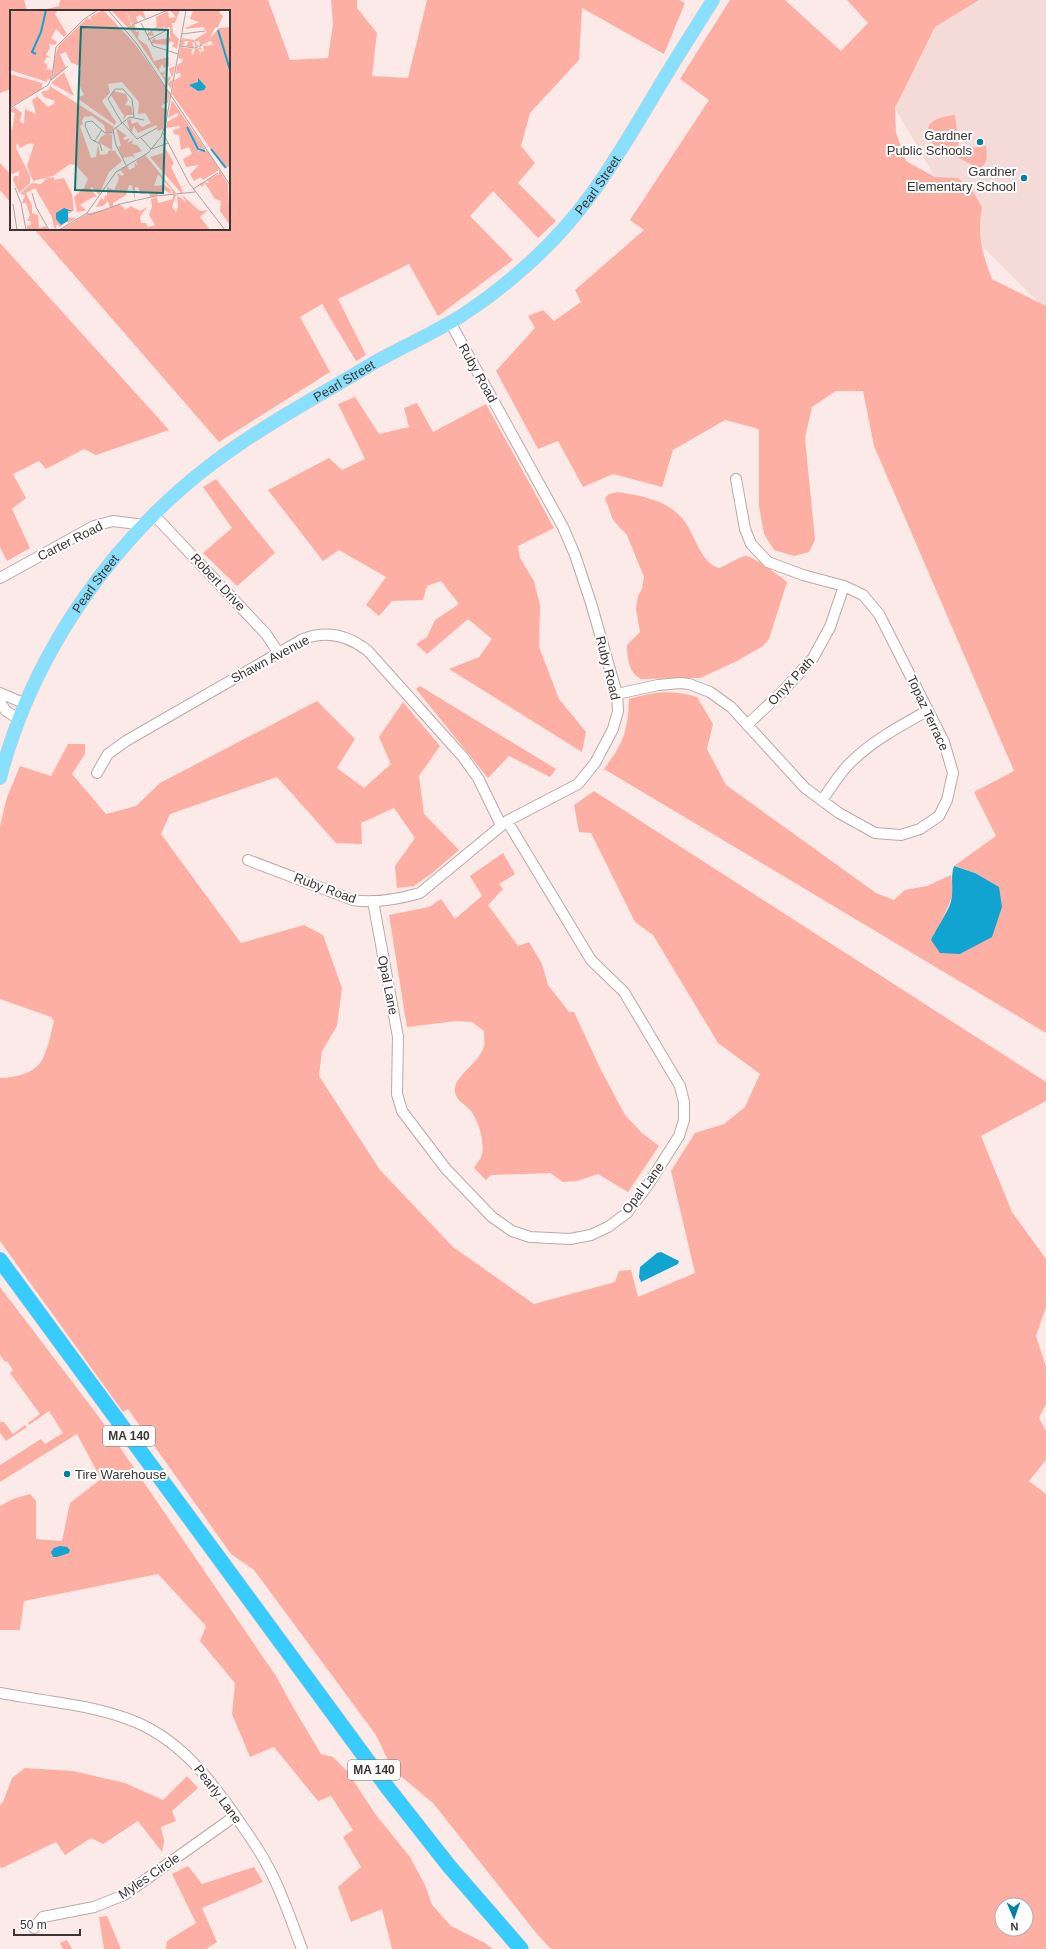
<svg xmlns="http://www.w3.org/2000/svg" width="1046" height="1949" font-family="Helvetica,sans-serif">
<rect width="100%" height="100%" fill="#fceae8"/>
<path fill="#f5dbd7" d="M979,0H1046V310L982,246L935,177L895,108L935,27Z"/>
<path fill="#fdafa4" fill-rule="evenodd" d="M0,0H24L27,11H11V89L0,93Z
M60,0H268L290,60L328,58L333,24L331,0H357V8L377,33L372,76L408,78L427,0H679L685,3L664,54L582,8L579,60L530,113L521,146L535,163L518,183L556,221L538,238L493,191L470,216L513,260L438,316L409,264L338,299L366,355L356,361L322,304L300,317L330,372L219,442L34,229H229V11H39L59,6Z
M730,0H785L841,51L868,23L847,0H979L935,27L895,108L896,133L906,161L935,177L958,178L972,190L982,207C977,236 982,253 992,279L1046,306V1033L604,769C623,744 628,731 629,699C655,692 671,689 697,697L713,724L707,749L726,785L876,893L894,900L905,890L927,886L951,875C954,894 952,901 942,918L975,873L954,866L996,836L974,792L1014,771L874,446L863,391H836L812,407L805,438L815,540L809,552L794,556L774,550L764,534L759,506V429L725,420L673,450L662,487L613,474L583,487L558,441L538,449L496,371L535,328L528,316L543,310L554,321L581,302L575,290L644,230L630,220L709,100L680,79Z
M955,115L959,149L986,146C987,157 989,163 978,169C963,157 938,153 928,138C924,119 941,117 955,115Z
M0,163L11,175V203L0,190Z
M0,243L169,430L96,455L84,449L46,469L39,461L13,474L26,498L12,509L30,548L7,561L0,547Z
M355,397L379,434L409,427L404,408L417,403L433,432L486,404L554,528L518,546L520,558L534,581L540,605L539,647L559,699L586,732L582,752L449,669L479,657L492,639L468,619L427,654L416,644L427,637L435,620L459,604L441,581L427,586L423,600L392,601L379,616L366,605L386,577L339,550L323,561L268,490L329,458L342,470L365,459L338,404Z
M216,479L275,553L237,586L203,553L232,528L203,487Z
M618,492C641,496 665,499 682,518C695,533 700,563 719,568C727,565 737,558 745,556C752,555 780,576 787,582L769,639L763,646L735,662L700,678L641,679C629,673 627,658 627,645L640,632L636,609L638,596L642,589L644,577L627,535L613,520L605,498L609,494Z
M420,686L556,769L550,777L509,756L488,778L416,689Z
M317,701L355,739L337,768L364,788L391,764L379,737L403,702L440,746L419,776L424,814L459,850L431,874L414,886L397,888L395,866L415,838L394,808L361,823L362,844L336,843L277,777L170,814L161,834L241,943L304,925L323,935L342,988L337,1026L322,1051L319,1076L380,1170L453,1247L534,1304L615,1282L619,1271L631,1270L638,1297L695,1273L671,1171L695,1133L724,1124L745,1107L760,1074L718,1043L653,935L635,922L591,833L579,832L574,805L594,791L1046,1082V1101L981,1136L1012,1212L1046,1259V1307L1036,1336L1046,1367V1404L1039,1418L1046,1431V1460L1029,1481L1046,1494V1949H551L537,1934L433,1803L392,1769L376,1735L254,1570L231,1554L128,1409L123,1412L0,1241V1078C13,1078 36,1073 42,1060C48,1049 51,1033 54,1021L51,1017L0,999V826L7,797L20,766L51,776L68,744H85V754L72,774L106,814L136,806L160,783ZM1002,1905H1026V1929H1002Z
M503,853L515,874L499,884L503,889L488,905L518,946L529,942L542,964L548,985L569,1012H574L601,1070L625,1115L642,1133L659,1146L628,1192L598,1174L577,1181L563,1182L550,1173L491,1175L486,1180L474,1168C476,1164 481,1159 482,1155C485,1142 478,1117 468,1108C463,1103 457,1101 455,1092C452,1077 480,1063 484,1046C485,1042 484,1036 484,1031L472,1022L457,1021L407,1027L389,915L429,907L441,899L455,919L482,896L470,876Z
M0,1287L102,1421L276,1676L293,1707L321,1754L333,1757L347,1771L376,1815L410,1857L425,1885L432,1905L451,1926L485,1943L493,1949H392L382,1909L351,1922L338,1887L361,1867L343,1837L353,1830L331,1796L318,1801L274,1747L250,1757L232,1714L235,1683L200,1641L206,1626L158,1574L24,1601L20,1630H0V1506L13,1499L30,1494L36,1501V1539L62,1541L70,1503L101,1479L77,1434L0,1482V1465L41,1439L45,1444L63,1433L49,1411L29,1425L28,1423L40,1414L10,1373L13,1370L7,1361L5,1362L0,1355Z
M0,1422H4L13,1434L25,1425L27,1427L6,1441L0,1433Z
M25,1768L73,1771L125,1783L163,1800L187,1776L198,1788L172,1811L176,1821L161,1827L164,1841L162,1852L138,1821L103,1844L91,1838L65,1855L56,1842L2,1868L0,1867V1805L3,1802L12,1778Z
M188,1866L202,1884L254,1867L263,1882L202,1908L217,1942L206,1949H166L167,1941L196,1923L172,1874Z
M107,1916L121,1949H104L99,1917Z
M67,1940L72,1949H63L60,1943Z"/>
<path fill="#11a4d1" d="M954,866L975,873L999,887L1002,907L992,937L960,954L940,953L931,940C935,931 950,909 951,901C954,889 950,878 954,866Z
M661,1252L679,1261L678,1264L641,1282L639,1277L640,1267L657,1253Z
M60,1546L67,1547L70,1550L69,1553L57,1557H53L51,1552L54,1548Z"/>
<g fill="none" stroke-linecap="round" stroke-linejoin="round">
<defs>
<path id="minor" d="M154,515L266,634L278,652
M0,578L94,526L113,521L144,525
M0,693L26,704
M617,694L658,685L680,683L689,684L710,692L731,707L805,788L839,813L875,833L901,835L920,829L939,816L947,800L953,773L944,742L879,614L863,595L844,586L803,575L768,562L751,544L745,529L736,479
M0,702L6,711L19,719
M747,725L782,692L813,658L830,627L844,586
M97,773L108,754L126,741L303,639C327,630 348,635 368,651L463,757L478,778L501,825
M822,800C831,788 839,774 850,763C872,741 900,726 927,711
M248,860L353,900C375,904 399,899 420,893L507,821L578,784L595,763L613,729L618,711L617,694L591,603L575,555L563,527L450,322
M373,901L398,1037L397,1094L402,1111L446,1169L492,1217L512,1231L530,1237L570,1239L591,1235L608,1227L627,1213L648,1185L679,1136L684,1120V1102L680,1086L624,992L591,960L507,821
M0,1693C42,1701 87,1704 128,1719C179,1737 212,1781 241,1824C250,1837 260,1851 267,1865C282,1891 291,1921 302,1949
M34,1928L43,1917L94,1907L124,1895L235,1816"/>
<g id="major">
<path id="s1" d="M0,778C32,655 111,540 213,463C262,426 317,397 370,365C400,348 432,334 461,316C484,301 506,284 526,266C585,214 613,163 653,97C672,64 693,32 713,0"/>
</g>
<path id="highway" d="M0,1260L387,1787L449,1866L521,1949"/>
</defs>
<use href="#minor" stroke="#baaaa7" stroke-width="12"/>
<use href="#major" stroke="#d0cfce" stroke-width="14"/>
<use href="#highway" stroke="#d0cfce" stroke-width="16"/>
<use href="#minor" stroke="#fff" stroke-width="10"/>
<use href="#major" stroke="#88e0fe" stroke-width="13"/>
<use href="#highway" stroke="#38cbfe" stroke-width="15"/>
</g>
<g fill="#0080a5" stroke="#fff" stroke-width="1.5">
<circle cx="980" cy="142" r="4"/>
<circle cx="1024" cy="178" r="4"/>
<circle cx="67" cy="1474" r="4"/>
</g>
<g text-anchor="middle" dominant-baseline="central" stroke-width="4" stroke-linejoin="round" paint-order="stroke">
<g fill="#fff" stroke="#767271" stroke-width="1">
<rect x="103" y="1426" width="52" height="20" rx="3"/>
<rect x="348" y="1760" width="52" height="20" rx="3"/>
</g>
<g font-size="12" font-weight="bold" fill="#3c3534">
<text x="129" y="1436">MA 140</text>
<text x="374" y="1770">MA 140</text>
</g>
<g font-size="13" fill="#3c3534" stroke="#fff" text-anchor="end">
<text x="972" y="135">Gardner<tspan x="972" dy="15">Public Schools</tspan></text>
<text x="1016" y="171">Gardner<tspan x="1016" dy="15">Elementary School</tspan></text>
<text x="75" y="1474" text-anchor="start">Tire Warehouse</text>
</g>
<g font-size="13" fill="#3c3534" stroke="#fff">
<text stroke="none"><textPath href="#s1" startOffset="866">Pearl Street</textPath></text>
<text transform="translate(478 373) rotate(61)">Ruby Road</text>
<text stroke="none"><textPath href="#s1" startOffset="542">Pearl Street</textPath></text>
<text transform="translate(70 541) rotate(-27)">Carter Road</text>
<text transform="translate(218 582) rotate(47)">Robert Drive</text>
<text stroke="none"><textPath href="#s1" startOffset="218">Pearl Street</textPath></text>
<text transform="translate(270 659) rotate(-28)">Shawn Avenue</text>
<text transform="translate(608 668) rotate(76)">Ruby Road</text>
<text transform="translate(791 681) rotate(-47)">Onyx Path</text>
<text transform="translate(928 713) rotate(65)">Topaz Terrace</text>
<text transform="translate(325 888) rotate(20)">Ruby Road</text>
<text transform="translate(388 985) rotate(79)">Opal Lane</text>
<text transform="translate(643 1188) rotate(-53)">Opal Lane</text>
<text transform="translate(218 1794) rotate(53)">Pearly Lane</text>
<text transform="translate(149 1876) rotate(-34)">Myles Circle</text>
</g>
</g>
<g transform="translate(10 10)">
<rect width="220" height="220" fill="#fceae8"/>
<path d="M0,0H48L45,4L57,24L54,27L46,19L41,28L47,32L45,35L39,34L40,38L36,45L42,48L37,47L34,52L38,56L36,59L42,60L41,70L37,69V72L0,60ZM93,0L125,34L160,84L158,93L153,94L151,97L157,100L153,119L148,121L146,115L128,123L124,116L121,123L117,111L120,108L122,114L127,112L132,117L141,113L135,103L128,104L129,92L112,72L98,74L100,83L92,91L106,112L105,115L67,88L74,85L68,72L71,56L61,53L56,42L50,44L56,58L43,69L44,49L49,35L74,11L77,8L82,10L80,7ZM101,0H116L121,15H125L126,22L129,21L128,29L137,35L144,51L159,47V55L166,52L154,58L152,54L149,59L150,63L165,56L162,68L159,59L152,63L156,62L153,65L157,70L159,66L161,68L158,73L163,69L161,79L122,22ZM116,0H133L136,10L130,5L126,7L128,13L122,14ZM160,0H170L165,13H162L163,23L169,29L167,39L162,36L164,33L161,31L156,35L141,33L144,27L146,30L160,28V17L155,19L154,15L153,20L149,17L150,22L147,18L142,21L144,26L136,25L147,16L146,7L158,1L159,8L166,7ZM183,0H213L209,2L213,6L208,17L205,18L198,31L209,18L220,17V156L214,158L162,84L164,70L171,67L170,63L166,64L167,55L172,52L173,49L168,48L170,37L183,39L181,42L183,45L185,39L191,37L192,40L188,39L190,43L194,40L193,36L203,35L201,31L190,36L189,31H185L188,36L185,37V33L182,32L184,38L176,36L179,31H175L173,36L170,35L172,28L184,30L197,22L193,17L173,19L189,12L180,9ZM54,62L64,86L41,73ZM0,64L32,73V79L0,97ZM40,76L104,117L102,123H96L94,115L82,106L75,107L76,105L72,110L73,114L70,116L81,148L86,147L88,134L90,145L97,144L99,140L105,141L112,151L99,162L89,185L82,177L80,178L87,187H83L70,195L76,200L74,201L67,202L64,187L74,178L78,169L66,155L60,154L43,166L23,171L17,156L24,134L20,133L10,138L7,133L6,138L16,158L2,164L0,162V111L2,121L5,103L1,102L0,106V99L4,97L12,103L10,111L14,114L15,99L26,104L22,90L27,87L25,84L38,97L44,94L45,91L34,87L31,82L39,80ZM103,81L116,84L118,90L115,95L121,96L123,105H117L113,110L114,106L101,85ZM162,90L196,140L188,137V141H198L218,174L220,215L210,201L211,191L205,189L195,173L192,177L189,174L195,172L199,173L197,170L209,164V160L193,170L191,167L184,171L180,164L189,155L176,157L173,149L182,144L179,137L171,140L169,125L164,124L163,120L170,118L169,116L156,118L157,112L169,105L167,103L158,108ZM106,118L117,126L113,128L115,130L120,128L117,133L123,130L122,134L127,135L132,141L123,144L125,148L122,146L113,148L108,137L111,136ZM96,124L102,125V140L88,132L91,127ZM154,136L164,153L161,157L171,177L178,174L171,178L173,183H171L140,147L153,143ZM135,145L166,183L163,184L161,179L148,164L144,176L154,175L160,179L161,184L154,180V184L150,182L147,186L140,187L139,183L131,184L128,177H125V190L122,176L119,175L116,185L103,193V196L110,194L115,200L121,196L130,201L137,197L130,207L131,213H136L138,217L145,215L139,205L142,197L141,189L147,187L148,193L163,189V185H166L162,197L166,202L168,197L167,185L176,192L172,185L190,201L198,200L190,207L200,220H50L77,204L100,198L98,191L93,196L86,197L91,188L94,190L95,185L97,186V177L104,180L109,169L107,163L112,166L114,164L110,160L117,155L119,160L125,157L124,152L128,156L126,151ZM16,158L20,166V173L9,183L3,170L4,166H8V175L9,162L4,164ZM44,167V170L54,168L62,184L64,200L57,205L60,208H67L58,213L56,204L61,199L50,200L51,215L55,213L50,217L47,214L45,220L41,205L25,178L16,183L22,195V203L28,205L29,218L36,216L38,220H17V216L21,215V211H17L20,205L16,193H12L15,185L10,184L22,173L31,174L37,168Z" fill="#fdafa4"/>
<path d="M188,68L196,77L194,80L188,81L179,75L188,72ZM54,198L63,201H58V211L51,215L46,209V203Z" fill="#11a4d1"/>
<path fill="none" stroke="#11a4d1" stroke-width="2" d="M208,20L220,60M26,44L22,42L31,22L36,0M177,117L188,139L195,141M201,139L216,158"/>
<path fill="none" stroke="#afa2a0" stroke-width="1" d="M98,0L127,34L220,175M131,13L143,36L168,44M122,15L158,0M172,24L195,21M138,30L155,21M170,36L185,38L192,35M41,70L58,56M0,98L38,75L42,67L46,37L74,9L88,0M112,113L98,89L105,79H113L122,89L124,107M113,113L127,129L147,118M153,123L179,173L215,220M131,128L141,139M84,132L92,120M142,139L158,133M92,141L90,134L81,129L75,116L76,112L82,111L95,123H103M116,155L106,135L103,120L120,107L134,110M5,178L11,193L16,220M183,179L208,163M22,183L26,197L39,220M3,194L7,220M77,203L80,205L110,194L146,186L185,182M49,220L77,203L106,162L138,143L151,127L156,112L176,0"/>
<path fill="#0f766e" fill-opacity="0.15" stroke="#0f766e" stroke-width="2" d="M71,17L158,20L153,183L65,180Z"/>
<rect width="220" height="220" fill="none" stroke="#3c3534" stroke-width="2"/>
</g>
<g transform="translate(1014 1917) rotate(178)"><circle r="19" fill="#ffffff" stroke="#b1aeae"/>
<path d="M0-3L7 15L0 10L-7 15Z" fill="#0080a5"/>
<text y="-6" font-size="11" font-weight="bold" text-anchor="middle" fill="#3c3534">N</text>
</g>
<path d="M14 1929v6h66v-6" fill="none" stroke="#3c3534" stroke-width="2"/>
<text x="20" y="1929" font-size="12" fill="#3c3534" stroke="#ffffff" stroke-width="3" paint-order="stroke">50 m</text>
</svg>
